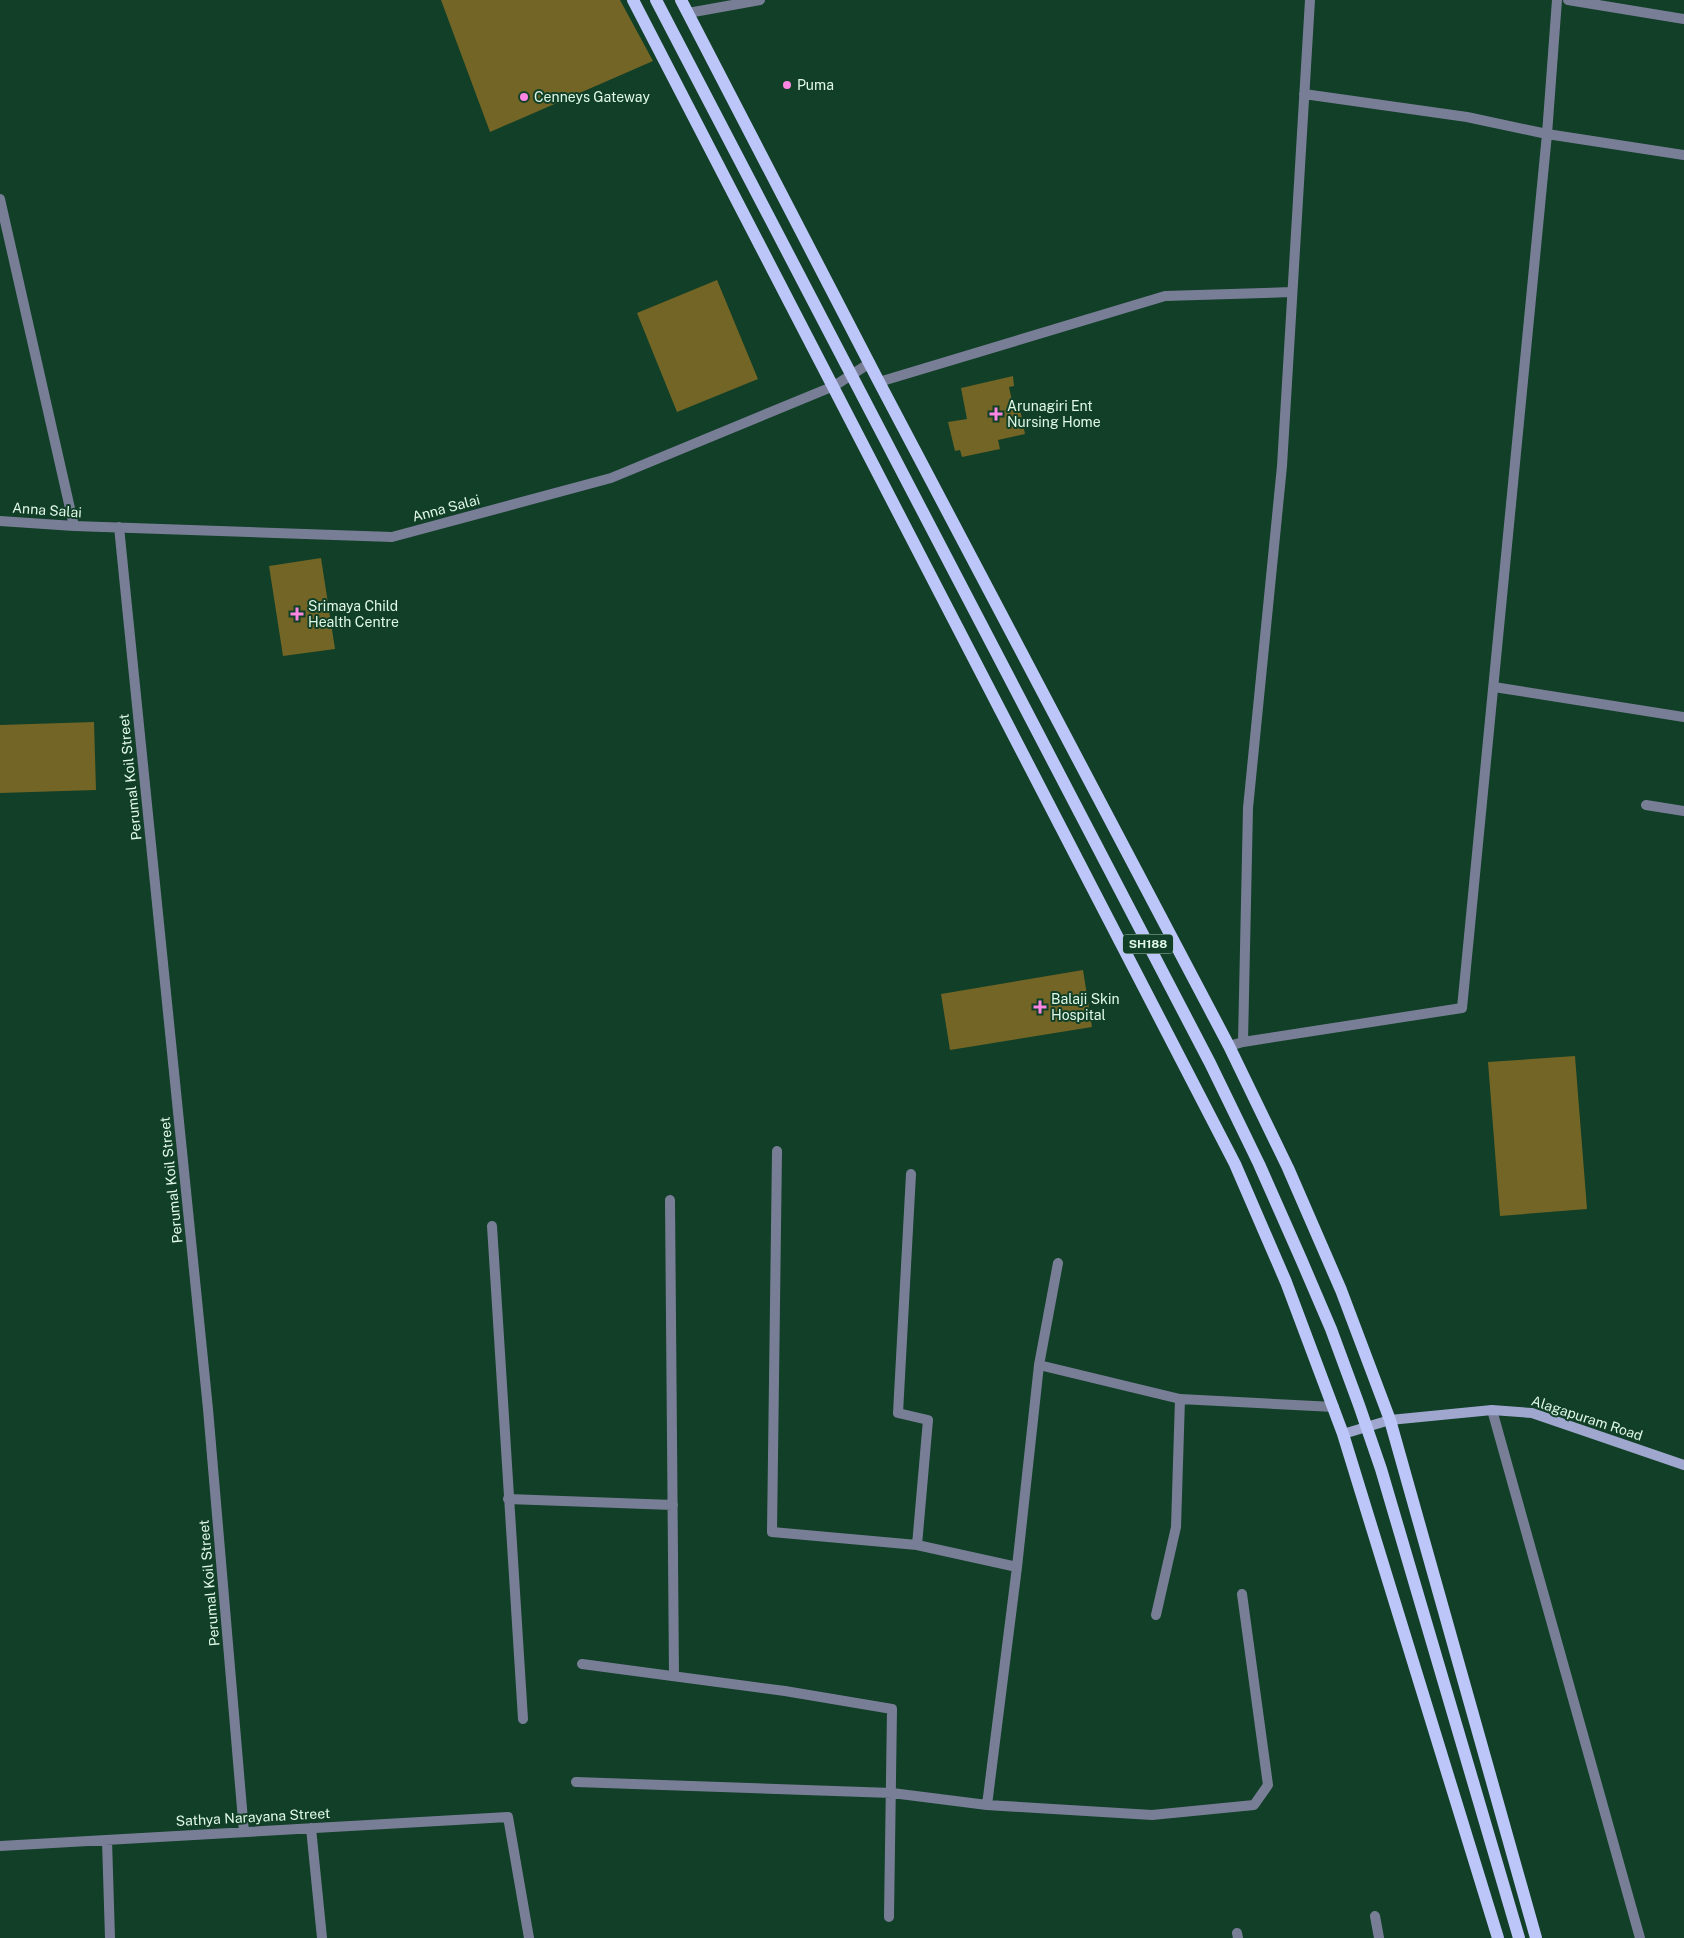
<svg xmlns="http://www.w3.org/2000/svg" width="1684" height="1938" font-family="'Public Sans',sans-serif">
<rect width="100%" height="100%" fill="#113f27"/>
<path fill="#736526" d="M441,0H620L653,61L490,132Z
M717,280L758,379L677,412L637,313Z
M1013,376L1014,386L1009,387L1014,410L1020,409L1025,434L998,440L1000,449L962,457L960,450L955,451L948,422L967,419L961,388Z
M321,558L335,649L283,656L269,566Z
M94,722L96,790L0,793V725Z
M1083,970L1092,1027L950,1050L941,994Z
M1575,1056L1587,1209L1500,1216L1488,1062Z"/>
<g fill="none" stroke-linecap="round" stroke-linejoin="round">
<path stroke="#797e97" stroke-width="10" d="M1568,0L1684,19
M688,13L760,0
M1304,94L1467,117L1547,134L1557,0
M0,199L74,526
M879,382L1165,296L1292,292
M0,521L74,526L392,537L611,478L834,386L870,363
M119,527L208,1409L244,1832
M1494,687L1684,717
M1646,805L1684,811
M1243,1042L1248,808L1282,466L1310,0
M1229,1046L1243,1042L1462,1008L1547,134L1684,155
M777,1151L772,1532L917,1545
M911,1174L898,1413L928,1420L917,1545L1017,1567
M670,1200L674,1676
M492,1226L523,1719
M1039,1365L1180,1399L1334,1407
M1492,1410L1640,1938
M508,1499L673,1505
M1156,1615L1176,1527L1180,1399
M582,1664L785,1691L892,1709L889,1917
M576,1782L892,1793L987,1805L1017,1567L1039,1365L1058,1263
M987,1805L1152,1815L1254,1805L1268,1785L1242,1594
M311,1828L322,1938
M107,1840L110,1938
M0,1846L508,1817L529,1938
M1375,1916L1379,1938
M1237,1933L1238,1938"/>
<path stroke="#9fa7ce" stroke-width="10" d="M1343,1434L1390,1420L1492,1410L1532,1413L1684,1465"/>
<path stroke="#bdc6f9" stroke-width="12" d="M633,0L1235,1164L1286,1282L1343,1434L1498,1938
M681,0L879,382L1229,1046L1288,1168L1341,1290L1390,1420L1536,1938"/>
<path stroke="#bdc6f9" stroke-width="12" d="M656,0L1210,1063L1259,1164L1301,1259L1331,1329L1359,1405L1381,1469L1519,1938"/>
</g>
<g fill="#fd86e2" stroke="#113f27" stroke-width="2">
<circle cx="787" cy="85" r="5"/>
<circle cx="524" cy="97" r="5"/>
<path d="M993.5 406.5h5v5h5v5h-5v5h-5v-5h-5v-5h5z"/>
<path d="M294.5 606.5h5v5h5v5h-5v5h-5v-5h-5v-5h5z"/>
<path d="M1037.5 999.5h5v5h5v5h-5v5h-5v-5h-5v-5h5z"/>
</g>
<g text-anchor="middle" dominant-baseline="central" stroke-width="4" stroke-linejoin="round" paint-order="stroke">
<rect fill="#113f27" stroke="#a2c0ae" stroke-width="1" x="1123" y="934.5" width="50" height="19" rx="4"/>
<g font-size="12" font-weight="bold" fill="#e0f8e8">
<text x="1148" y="944">SH188</text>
</g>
<g font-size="14" fill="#e0f8e8" stroke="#113f27" text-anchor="start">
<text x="797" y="85">Puma</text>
<text x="534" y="97">Cenneys Gateway</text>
<text x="1007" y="406">Arunagiri Ent<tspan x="1007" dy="16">Nursing Home</tspan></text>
<text x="308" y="606">Srimaya Child<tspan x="308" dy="16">Health Centre</tspan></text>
<text x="1051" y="999">Balaji Skin<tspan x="1051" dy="16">Hospital</tspan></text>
</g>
<g font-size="14" fill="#e0f8e8" stroke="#113f27">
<text transform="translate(446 508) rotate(-15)">Anna Salai</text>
<text transform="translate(47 510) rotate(4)">Anna Salai</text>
<text transform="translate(130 777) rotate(-96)">Perumal Koil Street</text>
<text transform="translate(171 1180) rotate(-96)">Perumal Koil Street</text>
<text transform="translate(1587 1418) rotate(18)">Alagapuram Road</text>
<text transform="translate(209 1583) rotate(-95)">Perumal Koil Street</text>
<text transform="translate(253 1817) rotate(-3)">Sathya Narayana Street</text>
</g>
</g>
</svg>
